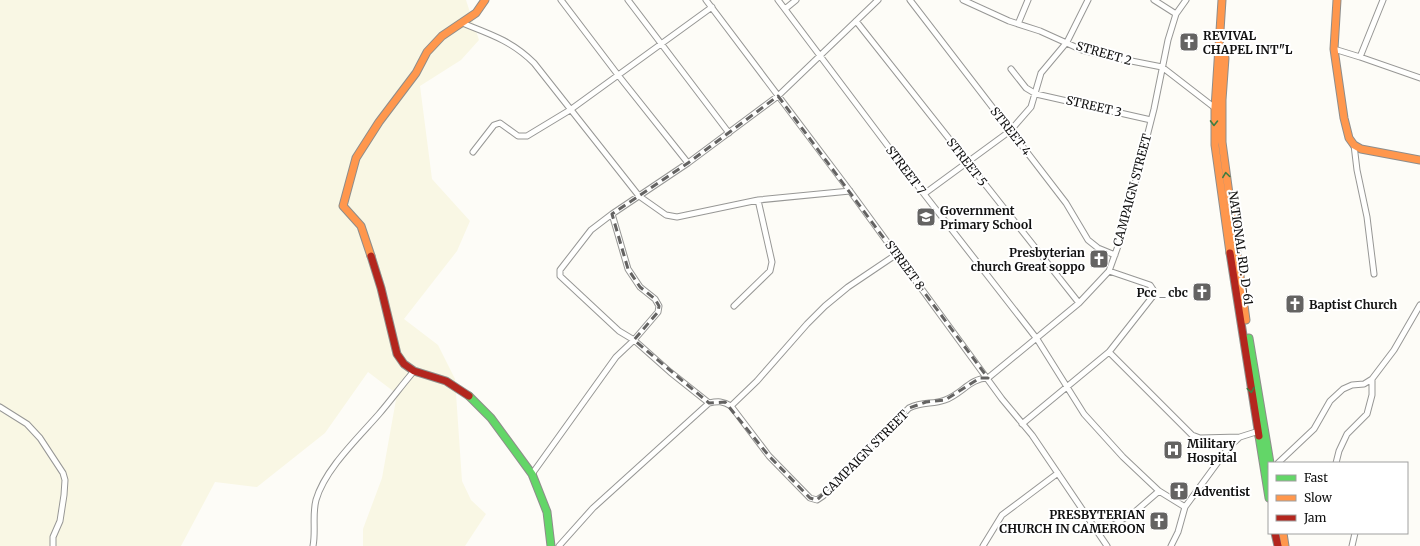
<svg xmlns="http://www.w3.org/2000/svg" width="1420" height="546" font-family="Merriweather,serif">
<rect width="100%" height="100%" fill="#fdfcf7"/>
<path fill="#f9f7e4" d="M0,0H466L479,40L461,60L420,86L432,179L470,221L457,251L404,319L438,345L455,379L462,481L471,500L486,514L465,546H363V529L382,478L397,394L368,372L325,433L257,487L215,482L181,546H0Z"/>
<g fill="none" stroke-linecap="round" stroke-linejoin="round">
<defs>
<path id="street" d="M561,0L618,75L688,163
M628,0L729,133
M706,0L850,191L1002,399L1032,435L1107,546
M778,0L924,194L1037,339L1084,414L1123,457L1159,491L1185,507
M910,0L1066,203L1088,240L1098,248L1115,255
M963,0L1009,21L1040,31L1082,50L1106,56L1162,67L1215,108
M1154,0L1176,14
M785,9L796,0
M856,21L1079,303
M462,23C490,34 512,41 534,63L639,196L666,215L677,217L758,200L850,191
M1018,24L1028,0
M1334,49L1360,57L1383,0
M1360,57L1420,78
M1011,69L1026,88L1036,94L1151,120
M1354,145L1357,170L1367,217L1374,274
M473,152L494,125L500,123L518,136H527L570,110L712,7
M924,194L1010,131L1031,107L1041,73L1067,42L1088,0
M612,214L591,230L560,270V276L619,331L634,340L670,372L709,403
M734,306L770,271L772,262L758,200
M1109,352L1192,435L1200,438L1240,437
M731,406L757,381L807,324L825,306L848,287L897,254
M0,407L27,424L40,438L63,473L65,480L64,495L60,521L53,537V546
M1022,424L1109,352L1153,296L1154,291L1150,285L1109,271
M1278,463L1314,429L1330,401L1343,389L1352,385L1364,384L1372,379L1394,350L1420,305
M1336,463L1339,451L1347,434L1367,414L1372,395V379
M532,474L616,357L634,340L658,312L659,306L655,299L640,287L628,269L612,214L688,163L778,96L878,0
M1099,534L1136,511L1159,491
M313,546C316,531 312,515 316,500C325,469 358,438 379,414C391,400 402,385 414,371
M559,546L593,508L709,403C718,401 723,401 731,406L769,456L810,498L817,500L823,496L909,408C924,401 932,405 945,400C962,394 970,378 988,378L1079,303L1109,271L1122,235L1154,109L1168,40L1176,14L1186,0
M983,546L1002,515L1058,473
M1171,546L1178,532L1185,507L1229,447L1240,437L1259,431
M1352,546L1355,533"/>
<path id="fast" d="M1249,338L1270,463
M469,396L491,418L532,474L547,512L551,546
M1259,436L1269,498"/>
<path id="slow" d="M1222,0L1215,108V145L1230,253
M1337,0L1334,49L1344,118L1349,138L1354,145L1361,149L1420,160
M1225,58L1222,100V142L1246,320
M371,256L361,226L343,206L356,158L379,122L416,73L427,52L442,36L476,13L485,0
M1283,533L1285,546"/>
<path id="jam" d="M1230,253L1259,436
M371,256L381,288L397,354L404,364L414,371L446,381L469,396
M1275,533L1278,546"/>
</defs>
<use href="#street" stroke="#979795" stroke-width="7"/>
<use href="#fast" stroke="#8e8d8b" stroke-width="9"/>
<use href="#slow" stroke="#8e8d8b" stroke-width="9"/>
<use href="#jam" stroke="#8e8d8b" stroke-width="9"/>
<use href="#street" stroke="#fffffe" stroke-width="5"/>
<use href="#fast" stroke="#63d668" stroke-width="7"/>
<use href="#slow" stroke="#ff974d" stroke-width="7"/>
<use href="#jam" stroke="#b3261e" stroke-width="7"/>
</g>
<defs><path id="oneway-chevron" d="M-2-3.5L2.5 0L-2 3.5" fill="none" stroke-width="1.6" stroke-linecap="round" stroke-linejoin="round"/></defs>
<g stroke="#3e7d41">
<use href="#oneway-chevron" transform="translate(1214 123) rotate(91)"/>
<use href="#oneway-chevron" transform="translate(1226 175) rotate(-98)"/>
<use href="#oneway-chevron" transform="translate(1251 390) rotate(81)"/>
</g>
<path fill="none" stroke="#646362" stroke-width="3" stroke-dasharray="8 5" stroke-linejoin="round" d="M778,96L988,378H980L945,400L926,402L909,408L817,500L810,498L769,456L725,402L709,403L634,340L658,312L659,306L655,299L640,287L628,269L612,214L688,163Z"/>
<defs>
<symbol id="church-square" viewBox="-11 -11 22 22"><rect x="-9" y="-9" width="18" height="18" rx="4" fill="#646362" stroke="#fff"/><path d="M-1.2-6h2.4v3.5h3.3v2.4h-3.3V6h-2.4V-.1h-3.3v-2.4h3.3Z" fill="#fff"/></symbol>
<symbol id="school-square" viewBox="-11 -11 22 22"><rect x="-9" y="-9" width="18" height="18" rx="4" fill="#646362" stroke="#fff"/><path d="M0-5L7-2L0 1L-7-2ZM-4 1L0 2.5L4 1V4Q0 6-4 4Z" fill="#fff"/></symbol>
<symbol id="hospital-square" viewBox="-11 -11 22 22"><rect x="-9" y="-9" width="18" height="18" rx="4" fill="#646362" stroke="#fff"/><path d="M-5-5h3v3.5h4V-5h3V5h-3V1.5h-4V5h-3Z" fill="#fff"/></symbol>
</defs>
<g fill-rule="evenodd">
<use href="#church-square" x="1178" y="31" width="22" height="22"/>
<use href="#school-square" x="915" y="206" width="22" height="22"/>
<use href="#church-square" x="1088" y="248" width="22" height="22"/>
<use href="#church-square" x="1191" y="281" width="22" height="22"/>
<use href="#church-square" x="1284" y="293" width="22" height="22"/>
<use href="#hospital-square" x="1162" y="439" width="22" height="22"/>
<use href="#church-square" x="1168" y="480" width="22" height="22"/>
<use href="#church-square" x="1148" y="510" width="22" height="22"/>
</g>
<g text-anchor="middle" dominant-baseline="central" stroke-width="4" stroke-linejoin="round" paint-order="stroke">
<g font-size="12" font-weight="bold" fill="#111" stroke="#fff" text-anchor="start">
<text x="1203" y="35">REVIVAL<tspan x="1203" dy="14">CHAPEL INT"L</tspan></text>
<text x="940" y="210">Government<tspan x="940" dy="14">Primary School</tspan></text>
<text x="1085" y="252" text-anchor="end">Presbyterian<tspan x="1085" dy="14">church Great soppo</tspan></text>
<text x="1188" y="292" text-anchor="end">Pcc _ cbc</text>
<text x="1309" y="304">Baptist Church</text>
<text x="1187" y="443">Military<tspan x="1187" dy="14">Hospital</tspan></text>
<text x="1193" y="491">Adventist</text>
<text x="1145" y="514" text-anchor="end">PRESBYTERIAN<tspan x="1145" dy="14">CHURCH IN CAMEROON</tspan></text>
</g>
<g font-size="12" fill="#111" stroke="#fff">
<text transform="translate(1104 53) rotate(16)">STREET 2</text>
<text transform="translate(1094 106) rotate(13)">STREET 3</text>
<text transform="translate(1011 131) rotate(52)">STREET 4</text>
<text transform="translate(967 162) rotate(52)">STREET 5</text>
<text transform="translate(906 170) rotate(53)">STREET 7</text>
<text transform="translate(1132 190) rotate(-75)">CAMPAIGN STREET</text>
<text transform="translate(1241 248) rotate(82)">NATIONAL RD. D-61</text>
<text transform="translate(905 265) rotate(54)">STREET 8</text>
<text transform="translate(865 453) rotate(-45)">CAMPAIGN STREET</text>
</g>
</g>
<rect x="1268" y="462" width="140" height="72" fill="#ffffff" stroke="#a0a0a0"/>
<rect x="1276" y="475" width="20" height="6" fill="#63d668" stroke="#a0a0a0"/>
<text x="1304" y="482" font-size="12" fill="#111111">Fast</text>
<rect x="1276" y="495" width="20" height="6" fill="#ff974d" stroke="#a0a0a0"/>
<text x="1304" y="502" font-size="12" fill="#111111">Slow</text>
<rect x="1276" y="515" width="20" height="6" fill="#b3261e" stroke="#a0a0a0"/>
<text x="1304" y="522" font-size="12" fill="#111111">Jam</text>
</svg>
